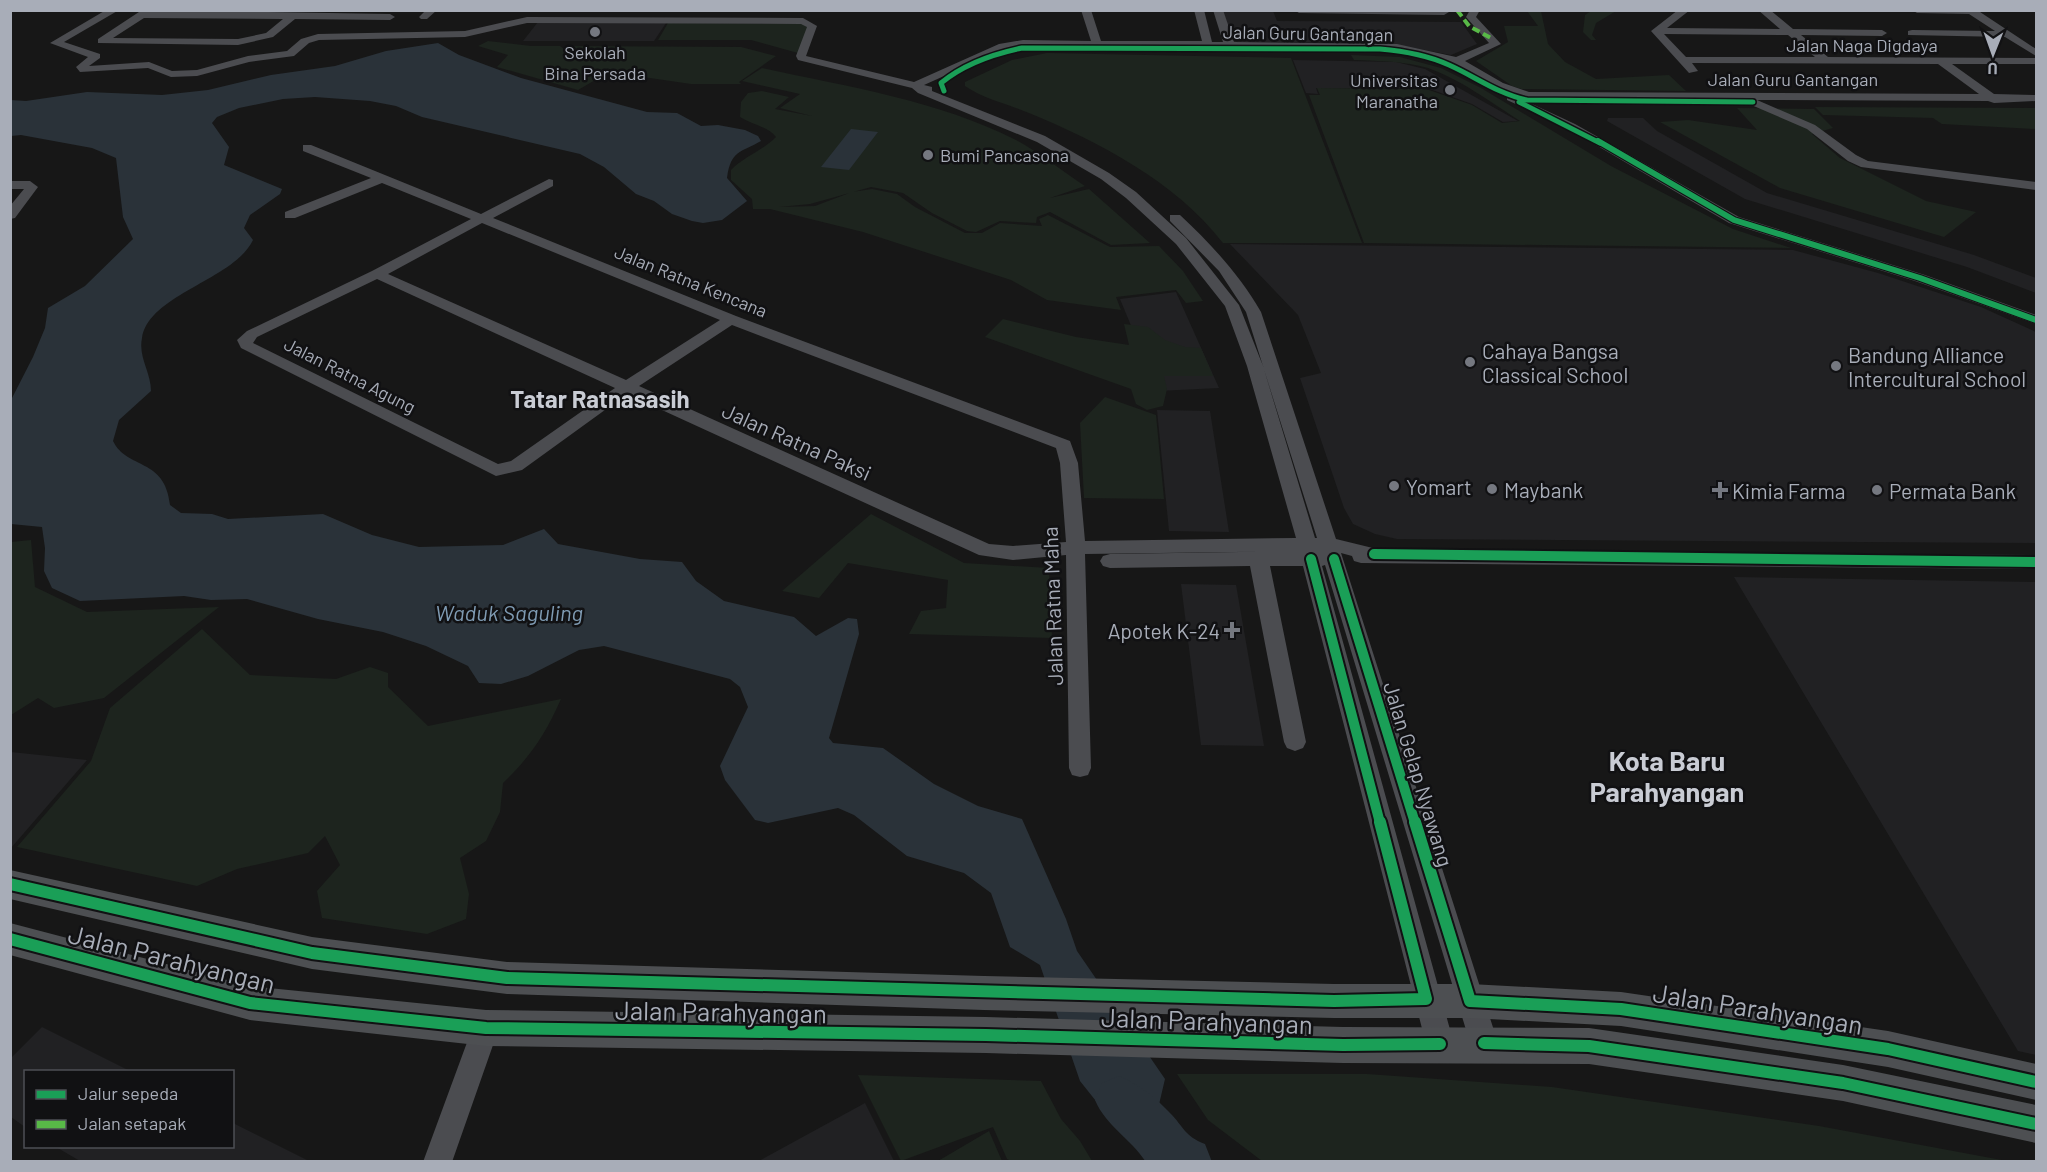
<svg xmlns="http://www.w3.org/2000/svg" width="2047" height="1172" font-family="Barlow,sans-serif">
<rect width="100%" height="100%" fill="#171717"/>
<path fill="#212123" d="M1223,11H1273L1277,21L1461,22L1477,44L1451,55L1388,43L1233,42Z
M538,22L666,23L654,41H523Z
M1293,60L1396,62L1425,69L1518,121L1503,122L1472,104L1427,88H1316L1318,94L1306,93Z
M1608,118H1643L1657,131L1767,193L1974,255L2036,278V293L1967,267L1745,199L1607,121Z
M1230,244L1793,250L1878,273L1981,307L2036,332V543L1397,539L1375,534L1353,524L1344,508L1300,378L1321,373L1298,315Z
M1176,292L1219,388L1158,391L1120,299Z
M1157,410L1210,411L1229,532L1169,531Z
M1734,577L2036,582V1055L2018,1051Z
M1181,584L1236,585L1264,746L1201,745Z
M11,752L87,760L11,848L10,752Z
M42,1027L130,1071L26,1072L25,1127L11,1117V1058Z
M865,1103L894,1161H759Z
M233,1123L309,1161H80L56,1147L232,1146Z"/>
<path fill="#1d241e" d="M1527,11H1541L1548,44L1565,62L1596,79L1669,75L1686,91L1521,89L1512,86L1476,61L1508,42L1504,26H1538Z
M1591,11H1616L1596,23L1592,35L1596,40H1591L1583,32L1585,15Z
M668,23L804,24L809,28L798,53L751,40H658Z
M488,41L531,46H560L568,52H571L564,46L741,47L776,56L739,82L741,84H691L609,72L578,90L497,67L508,55L478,46Z
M1047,53L1291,58L1362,243H1223C1175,181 1099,142 1029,113C1008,104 984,99 965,86V82L1012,60Z
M1351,55L1400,57L1441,68L1481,88L1611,166L1733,229L1791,248L1364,243L1309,95H1320L1317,88L1426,89L1472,105L1502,123L1520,121C1492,103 1460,79 1428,68C1404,61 1379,61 1354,60Z
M762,68C849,87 937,100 1016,140C1040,153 1062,171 1085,186L1050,198L1089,189L1150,243L1111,245L1050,212L1037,217L1036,223L1000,221L976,232L967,231L932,213L903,193L871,187L810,204L779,207L815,206L852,192L872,189L897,194L915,207L965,233H982L1000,223L1042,226L1039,219L1048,215L1110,247L1159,246L1183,271L1203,301L1186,303L1176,290L1116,297L1121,310L1047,300L1011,280L863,232L770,209H753L752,199L731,180V170C745,156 762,151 776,137C769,127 751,124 740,117L741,102L748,93L762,91L789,97L775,109L812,116L780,108L800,94L742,81Z
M1815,107L2036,108V129L1942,124L1933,118L1823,115Z
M1737,108L1814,109L1833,128L1812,134L1840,158L1926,201L1976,212L1944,237L1780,188L1660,122L1688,120L1757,130Z
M1003,319L1076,337L1129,345L1124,324L1148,327L1165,340L1185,347L1201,348L1213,376H1164L1167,389L1163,406L1147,410L1136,404L1131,389L985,337Z
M1105,397L1156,415L1164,499L1084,498L1080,423Z
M871,514L964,563L1049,568L1052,638L909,634L921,611L946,608L948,580L848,563L819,598L782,591Z
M31,540L35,587L87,612L219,607L104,698L54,708L38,698L11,715V542Z
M202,629L250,675L336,679L370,667L388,673V687L428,726L561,699C545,735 531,756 503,783L500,812L486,841L460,858L469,894L466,919L427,934L322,918L317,891L340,865L325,836L308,853L237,869L197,886L17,847L91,761L110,708Z
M1177,1074H1367L1552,1087L1819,1126L2007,1161H1262L1208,1120Z
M858,1075L1041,1081L1061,1119L1080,1141L1092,1161H1011L1007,1159L993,1127L901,1161Z
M989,1131L1002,1161H938Z"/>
<path fill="#2a3239" d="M438,43L459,55L521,78L647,112L677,113L701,126L718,125L745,130L758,136L761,141C740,153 731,150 727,178L747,201L722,220L703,223L692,221L672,214L654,201L636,194L604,167L580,154L422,117L396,106L370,101L315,97L283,99L239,108L217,117L212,123L229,147L224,165L282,189L280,194L250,215L244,228L253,240C234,280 149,294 142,338C138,357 151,372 151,391L119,420L113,441C127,470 165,457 170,505L181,513L212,514L228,519L323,514L372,535L419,547L503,545L544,529L558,544L640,559L682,562L696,581L724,601L794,617L816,636L848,618L857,619L859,634L829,738L833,743L883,748L934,784L978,806L1022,819L1066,919L1077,951L1165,1079L1153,1130L1133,1140L1115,1125L1080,1081L1040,965L1010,947L991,893L964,873L907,856L854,815L838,808L768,823L755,820L725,780L720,766L748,707L740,687L730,679L604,646L579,650L528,676L501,684L479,683L468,666L426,646L383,632L318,619L247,599L211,600L184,596L80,601L52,588L44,571L45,548L42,527L11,524V400L33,357L45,328L48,308L85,286L133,239L123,217L116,158L92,148L21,135L11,136L10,100L26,101L87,92L162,95L208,90L271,75L335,66L386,51Z
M851,129L878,132L849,170L821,167Z"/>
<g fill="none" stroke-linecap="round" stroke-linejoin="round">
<path fill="#2a3239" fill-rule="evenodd" d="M1119,1076C1138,1084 1155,1097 1170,1113C1184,1127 1184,1136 1205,1144L1212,1162H1146C1130,1138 1106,1126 1095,1100L1102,1083Z"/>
<path fill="#4b4c50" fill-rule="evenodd" d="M106,10H119L64,42L100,54V58L89,66L149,62L172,71L197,70L248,56L287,51L301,39L318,34L465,31L527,17L803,18L817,26L806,56L914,82L999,44L1023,40L1091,41L1081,10H1091L1101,41H1202L1194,10H1204L1212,42H1223L1213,10H1223L1234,42L1397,44L1456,57L1489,43L1466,17L1470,10H1480L1476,17L1501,44L1465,61L1503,83L1529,92L1979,94L1938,64L1692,63L1698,71L1689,73L1651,31L1678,10H1690L1667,28L1780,29L1758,10H1770L1793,29L1882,30L1887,33L1882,36L1801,35L1828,57L2036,58V64H1952L1994,94L2036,95V101L1994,103L1988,101L1757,100L1815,125L1856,155L1868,161L2036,182V190L1861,167L1848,161L1807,129L1749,104V100L1529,98L1504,92L1456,65L1445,66L1444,64L1447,61L1420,53L1385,50L1236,48L1231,52L1225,48H1214L1209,52L1203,48L1102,47L1097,50L1092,47L1023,46L1002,50L924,85L932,87V91L1045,136L1109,173L1136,192L1186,238L1239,305L1263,366L1315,538H1317L1246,312L1219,271L1170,221V215H1180C1211,244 1239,274 1261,312L1336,539L1381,550L2036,555V569L1361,563L1354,561L1352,556L1341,553L1498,1043L1494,1053L1484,1057L1474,1053L1470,1043L1325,565L1322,566L1454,1044L1450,1054L1440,1058L1430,1054L1426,1044L1303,566H1270L1306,742L1303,748L1295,751L1287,748L1284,742L1250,566L1110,568L1103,566L1100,561L1103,556L1110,554L1299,551L1085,554L1091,768L1088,775L1080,777L1072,775L1069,768L1066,555L1013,560L979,555L627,394L522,470L496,476L241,348L237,340L247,331L372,271L471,219L382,183L295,218H285V212L371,178L303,151V145H311L481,214L549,179L553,180V186L493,218L736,316L1070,441L1078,463L1085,541L1296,538L1247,366L1225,306L1176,244L1126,198L1101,179L1037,142L918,93L912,88L798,60L796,56L807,27L801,24L527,23L465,37L319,40L309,43L294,56L249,62L197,76L171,77L148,68L80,72L76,67L88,57L50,43ZM1664,34L1788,35L1815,57H1686ZM482,223L720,320L626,380L388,274ZM377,279L615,388L511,461L498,464L253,343L257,337ZM732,325L1056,448L1060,463L1066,542L1013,546L989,544L639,386Z
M142,10L390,14L395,17L390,20L295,19L273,37L238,45L98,43V39ZM144,18L283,19L266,33L238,39L113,38Z
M426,10H437L427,19H421L419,17Z
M1294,10H1448L1449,12L1444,15L1299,13Z
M1912,10H1977L2036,49V56L2005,37L1908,35V31L1912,30L1995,31L1969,14L1917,13Z
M1507,96H1515L1575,124L1739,217L1925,275L2036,315V324L1915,281L1729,223L1567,128L1507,100Z
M10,181H30L38,187L15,218L10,219V206L24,189H10Z
M486,1015L496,1018L499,1028L452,1162H423L476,1018Z"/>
<path fill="#4d4f52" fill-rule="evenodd" d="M10,870L312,937L507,962L984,976L1334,984H1470L1621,992L1888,1031L2036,1064V1100L1888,1067L1621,1026L1470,1018H1334L984,1010L507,994L312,969L10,899Z
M10,923L250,986L486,1010L986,1017L1343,1027L1589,1028L1843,1065L2036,1105V1143L1843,1101L1589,1064L1343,1063L986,1053L486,1046L250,1020L10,955Z"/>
<path stroke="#58b947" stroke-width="4" stroke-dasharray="8 4" stroke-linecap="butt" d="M1457,10L1469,26L1491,38"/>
<defs>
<path id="cycleway-far3" d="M944,91L941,83C964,64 993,54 1022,48L1380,49C1404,51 1427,55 1449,65C1476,77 1498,94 1527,100L1753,102
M1519,102L1600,143"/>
<path id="cycleway-far2" d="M1598,141L1734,220L1920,278L2036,320"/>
<path id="cycleway-far1" d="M1374,554L2036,562
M1311,559L1380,823
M1334,559L1415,823"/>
<path id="cycleway" d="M1415,822L1470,1001L1621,1009L1888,1049L2036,1082
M10,884L312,953L507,978L1334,1001L1426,999L1380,822
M10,939L250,1003L486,1028L986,1035L1343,1045L1440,1044
M1484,1043L1589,1046L1843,1083L2036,1124"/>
</defs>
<use href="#cycleway-far3" stroke="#111113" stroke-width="8"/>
<use href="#cycleway-far2" stroke="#111113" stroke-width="8"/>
<use href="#cycleway-far1" stroke="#111113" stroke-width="14"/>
<use href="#cycleway" stroke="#111113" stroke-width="16"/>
<use href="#cycleway-far3" stroke="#1a9f57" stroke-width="5"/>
<use href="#cycleway-far2" stroke="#1a9f57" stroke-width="6"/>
<use href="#cycleway-far1" stroke="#1a9f57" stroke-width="10"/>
<use href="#cycleway" stroke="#1a9f57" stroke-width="12"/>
</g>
<g fill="#757880" stroke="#111113" stroke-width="2">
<circle cx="595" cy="32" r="6"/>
<circle cx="1450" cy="90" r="6"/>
<circle cx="928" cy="155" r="6"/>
<circle cx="1470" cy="362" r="6"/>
<circle cx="1836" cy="366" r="6"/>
<circle cx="1394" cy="486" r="6"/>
<circle cx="1492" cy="489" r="6"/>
<path d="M1717 481h6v6h6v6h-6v6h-6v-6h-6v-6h6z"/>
<circle cx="1877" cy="490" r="6"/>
<path d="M1229 621h6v6h6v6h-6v6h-6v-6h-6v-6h6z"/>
</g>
<g text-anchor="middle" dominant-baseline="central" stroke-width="5" stroke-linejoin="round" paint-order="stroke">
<g font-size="18" fill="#a8adb8" stroke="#111113">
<text transform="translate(1308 33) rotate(1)">Jalan Guru Gantangan</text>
<text x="1862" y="45">Jalan Naga Digdaya</text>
<text x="1793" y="79">Jalan Guru Gantangan</text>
<text transform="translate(691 281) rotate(22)">Jalan Ratna Kencana</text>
<text transform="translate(350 375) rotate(27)">Jalan Ratna Agung</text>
</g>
<g font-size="18" fill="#a8adb8" stroke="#111113">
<text x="595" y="52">Sekolah<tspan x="595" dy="21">Bina Persada</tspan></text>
<text x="1438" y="80" text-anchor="end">Universitas<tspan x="1438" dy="21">Maranatha</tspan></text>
<text x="940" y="155" text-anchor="start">Bumi Pancasona</text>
</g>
<g font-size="21" fill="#a8adb8" stroke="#111113" text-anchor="start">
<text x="1482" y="350">Cahaya Bangsa<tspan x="1482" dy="24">Classical School</tspan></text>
<text x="1848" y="354">Bandung Alliance<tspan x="1848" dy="24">Intercultural School</tspan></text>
<text x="1406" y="486">Yomart</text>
<text x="1504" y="489">Maybank</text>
<text x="1732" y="490">Kimia Farma</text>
<text x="1889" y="490">Permata Bank</text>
<text x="1220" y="630" text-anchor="end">Apotek K-24</text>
</g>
<g font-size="21" fill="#a8adb8" stroke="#111113">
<text transform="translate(797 441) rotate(24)">Jalan Ratna Paksi</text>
<text transform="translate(1052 606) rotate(-92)">Jalan Ratna Maha</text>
<text transform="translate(1419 774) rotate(73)">Jalan Gelap Nyawang</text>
</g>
<g font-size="22" font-style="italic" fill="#7f9bb3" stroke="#111113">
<text x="509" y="612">Waduk Saguling</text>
</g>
<g font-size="24" font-weight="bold" fill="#c9ccd4" stroke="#111113">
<text x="600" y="398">Tatar Ratnasasih</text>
</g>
<g font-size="26" fill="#a8adb8" stroke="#111113">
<text transform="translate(172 958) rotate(14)">Jalan Parahyangan</text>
<text transform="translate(1758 1008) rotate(9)">Jalan Parahyangan</text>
<text transform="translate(721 1011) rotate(1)">Jalan Parahyangan</text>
<text transform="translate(1207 1020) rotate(2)">Jalan Parahyangan</text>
</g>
<g font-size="27" font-weight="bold" fill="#c9ccd4" stroke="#111113">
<text x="1667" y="760">Kota Baru<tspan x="1667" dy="31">Parahyangan</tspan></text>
</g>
</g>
<rect width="2047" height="1172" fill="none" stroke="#a8adb8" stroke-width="24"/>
<rect x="24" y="1070" width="210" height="78" fill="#111113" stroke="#4d4f55" stroke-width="1.5"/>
<rect x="36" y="1090" width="30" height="9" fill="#1a9f57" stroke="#4d4f55" stroke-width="1.5"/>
<text x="78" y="1100" font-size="18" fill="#a8adb8">Jalur sepeda</text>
<rect x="36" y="1120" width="30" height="9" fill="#58b947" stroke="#4d4f55" stroke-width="1.5"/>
<text x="78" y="1130" font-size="18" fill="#a8adb8">Jalan setapak</text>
<g transform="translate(1993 54) rotate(181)" stroke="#111113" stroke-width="4.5" paint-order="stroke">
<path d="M0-4.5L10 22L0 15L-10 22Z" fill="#a8adb8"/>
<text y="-9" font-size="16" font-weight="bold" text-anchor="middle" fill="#a8adb8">U</text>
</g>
</svg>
